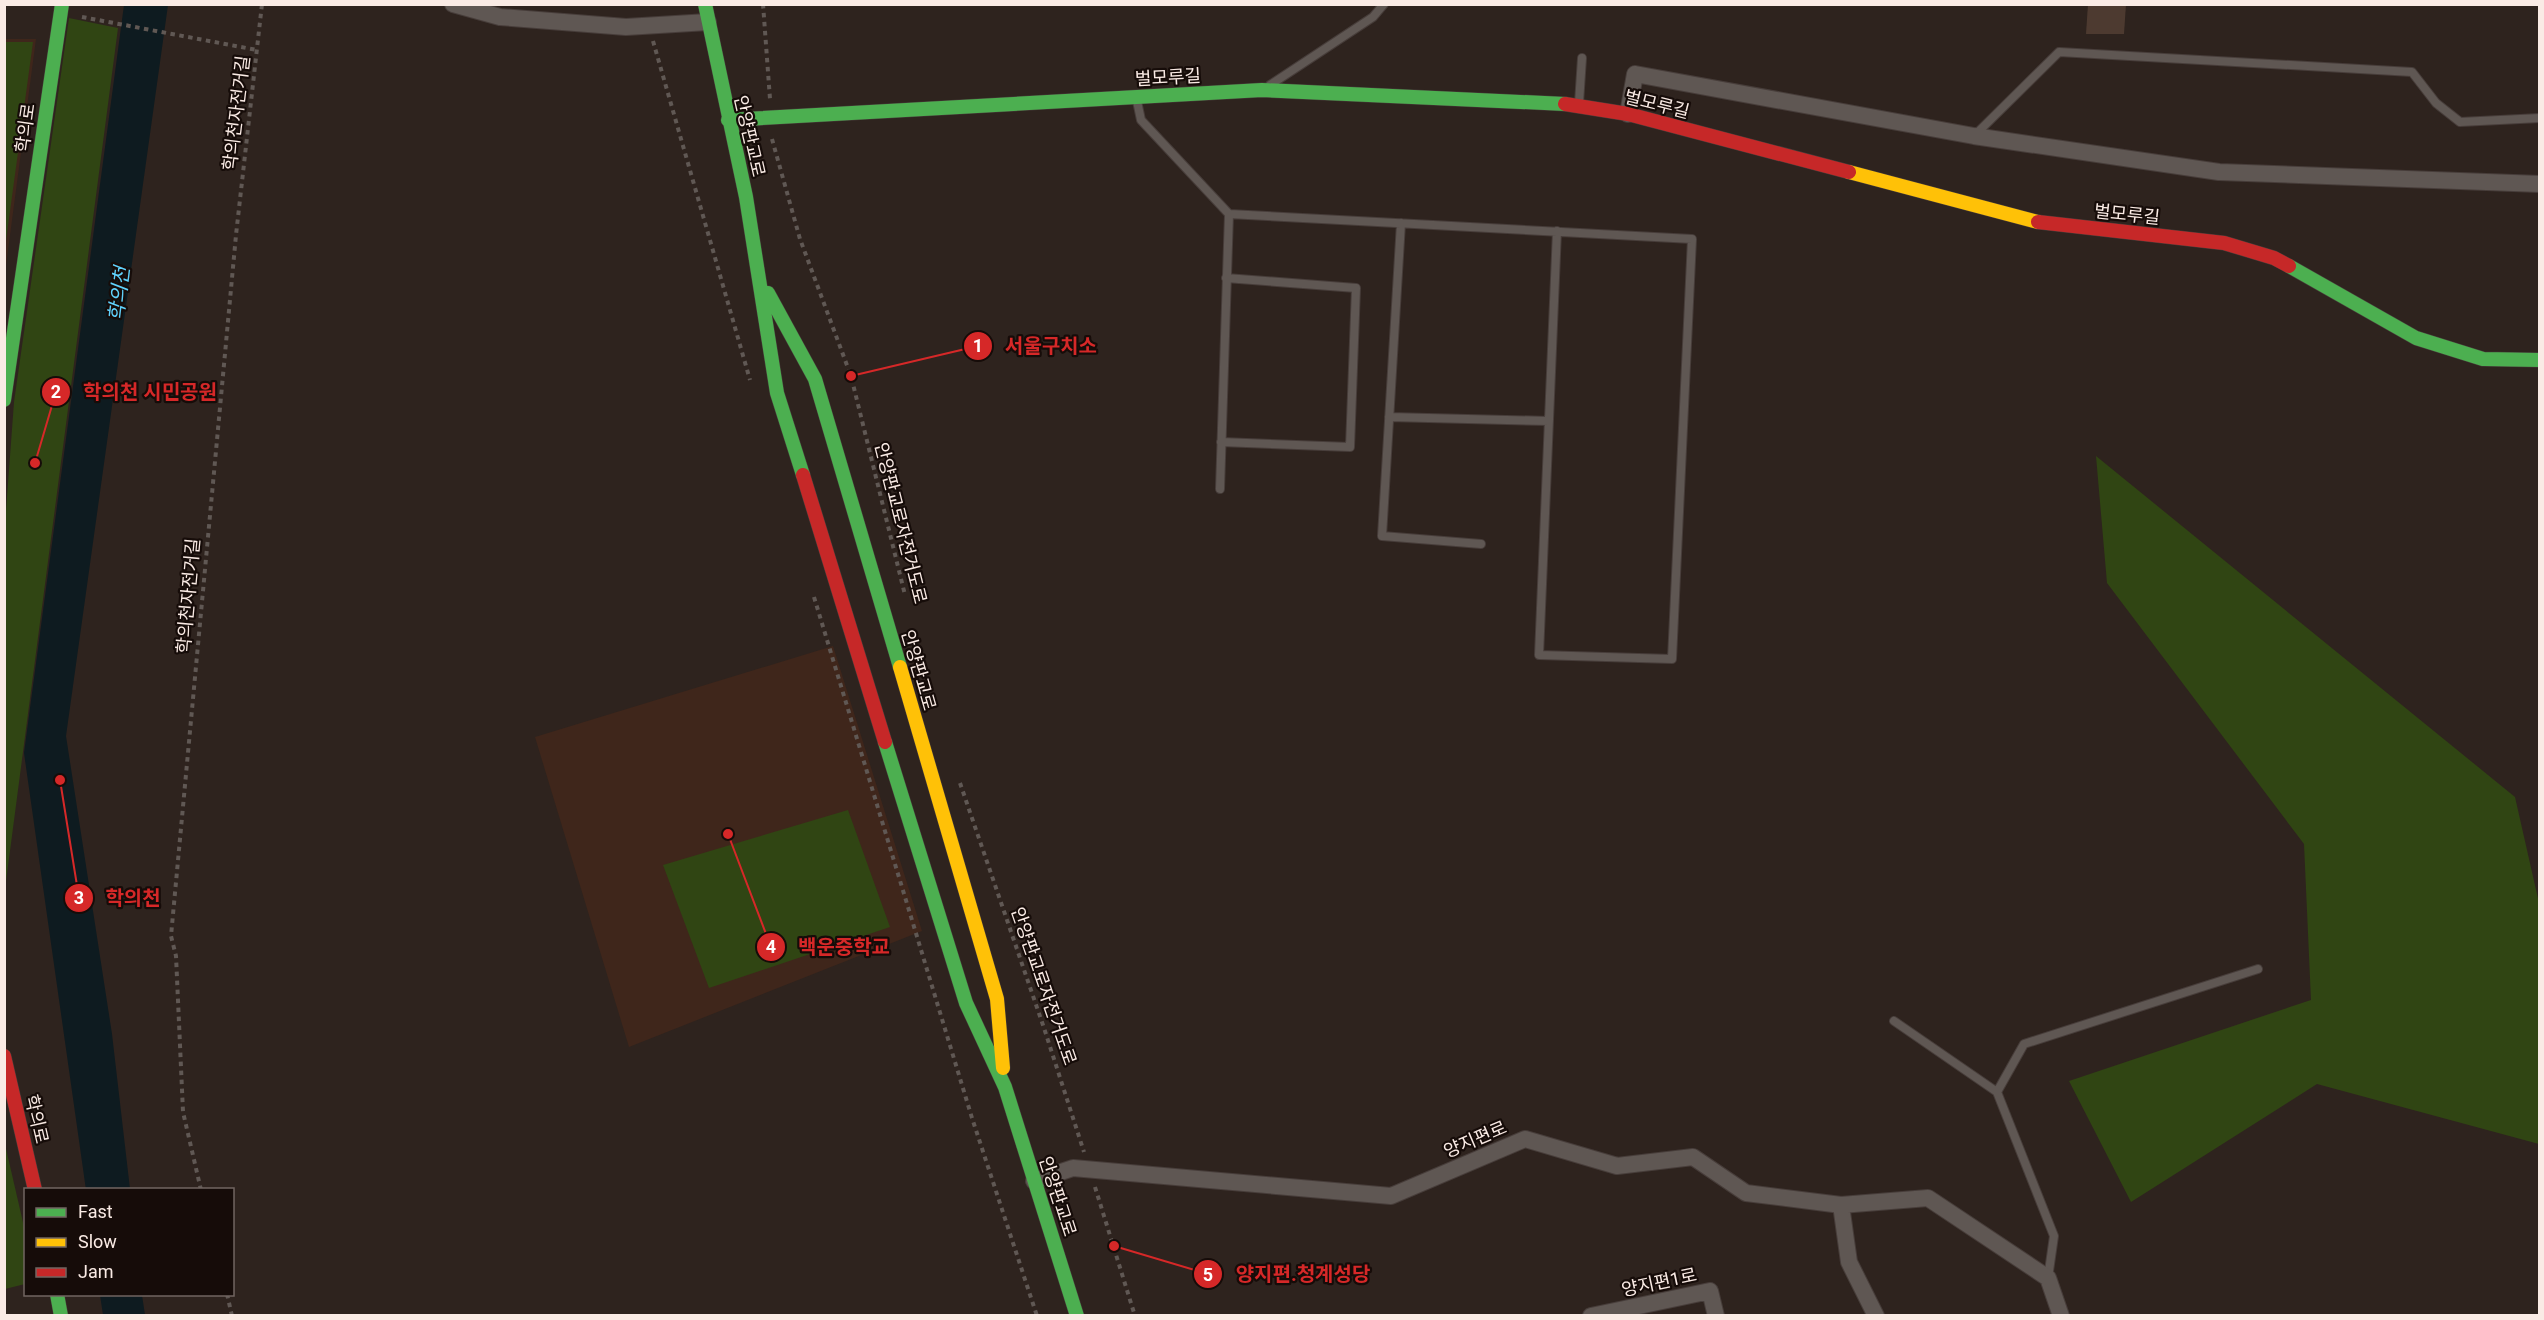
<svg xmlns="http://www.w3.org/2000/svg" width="2544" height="1320" font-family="Roboto,'Noto Sans KR',sans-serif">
<rect width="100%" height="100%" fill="#2e231e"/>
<path fill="#3f261b" d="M5,39H36L5,273Z
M833,646L922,931L629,1047L535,737Z"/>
<path fill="#304513" d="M69,18L118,28L5,889V524L14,402Z
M5,42H33L5,248L4,42Z
M2096,456L2515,797L2539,903V1144L2317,1084L2131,1202L2069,1081L2311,1000L2304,844L2107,583Z
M848,810L890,927L709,988L663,865Z
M4,1140L25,1231V1284L5,1289Z"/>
<path fill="#0e1b20" d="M124,5H168L66,736L112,1034L130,1189L86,1190L24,753Z
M100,1295H142L145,1315H103Z"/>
<path fill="#4d3a30" d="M2088,4H2126L2124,34H2086Z"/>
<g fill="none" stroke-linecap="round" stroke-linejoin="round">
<defs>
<path id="lane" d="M1270,85L1373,17L1384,4
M1137,101L1141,120L1229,214L1220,489
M1579,103L1582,58
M1974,136L2059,52L2412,72L2436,103L2460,122L2540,118
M1229,214L1692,239L1672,659L1539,655L1557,231
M1401,223L1382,536L1481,544
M1389,417L1549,421
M1221,442L1350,447L1356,288L1226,278
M1894,1021L1997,1092L2054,1236L2048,1278
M1997,1092L2024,1044L2258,969"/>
<path id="street" d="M453,4L500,17L626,27L708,22
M1628,114L1635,74L1974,136L2219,172L2540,184
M1034,1181L1073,1168L1391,1196L1525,1139L1617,1166L1693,1157L1746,1193L1841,1205L1849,1262L1876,1316
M1841,1205L1928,1198L2048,1278L2061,1316
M1591,1316L1710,1291L1716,1316"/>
<path id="fast" d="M705,4L746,197L777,393L803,475
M728,120L1262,90L1565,104
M2289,266L2416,338L2483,359L2540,360
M768,293L815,379L900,667
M4,400L62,4
M885,742L966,1003L1005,1087L1077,1316
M57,1294L61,1316"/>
<path id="slow" d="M1849,172L2038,222
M900,667L997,999L1003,1068"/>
<path id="jam" d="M1565,104L1628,114L1849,172
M2038,222L2224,243L2274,258L2289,266
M803,475L885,742
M4,1056L35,1190"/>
</defs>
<use href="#lane" stroke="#473d3a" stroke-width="10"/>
<use href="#street" stroke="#473d3a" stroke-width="18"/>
<use href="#fast" stroke="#473d3a" stroke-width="15"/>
<use href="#slow" stroke="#473d3a" stroke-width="15"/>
<use href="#jam" stroke="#473d3a" stroke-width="15"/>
<path stroke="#605854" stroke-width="4" stroke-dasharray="4.5 4.5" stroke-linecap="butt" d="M763,4L770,99
M82,17L257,50
M653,41L750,380
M772,139L800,239L851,376L905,595
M814,597L972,1118L1037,1316
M960,783L1044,1028L1084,1152
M1095,1187L1135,1316
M201,1190L183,1112L176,956L171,936L236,235L262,4
M227,1294L232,1316"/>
<use href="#lane" stroke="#5f5753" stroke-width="8"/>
<use href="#street" stroke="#5f5753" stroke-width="16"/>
<use href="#fast" stroke="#4caf50" stroke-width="14"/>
<use href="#slow" stroke="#ffc107" stroke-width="14"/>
<use href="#jam" stroke="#c62828" stroke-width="14"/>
</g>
<g text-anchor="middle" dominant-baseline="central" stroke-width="4.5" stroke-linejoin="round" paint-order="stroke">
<g font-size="18" fill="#faebe5" stroke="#160c09">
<text transform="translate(1168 77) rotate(-3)">벌모루길</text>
<text transform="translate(1657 104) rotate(14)">벌모루길</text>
<text transform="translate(236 113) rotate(-83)">학의천자전거길</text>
<text transform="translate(25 128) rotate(-82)">학의로</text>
<text transform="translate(750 136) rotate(77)">안양판교로</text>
<text transform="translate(2127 214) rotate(6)">벌모루길</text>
<text transform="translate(901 523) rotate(76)">안양판교로자전거도로</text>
<text transform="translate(188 596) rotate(-85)">학의천자전거길</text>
<text transform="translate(919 670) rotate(74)">안양판교로</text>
<text transform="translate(1044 986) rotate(71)">안양판교로자전거도로</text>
<text transform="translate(37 1119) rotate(77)">학의로</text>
<text transform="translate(1475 1139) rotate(-23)">양지편로</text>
<text transform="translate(1058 1196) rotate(72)">안양판교로</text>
<text transform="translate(1659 1282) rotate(-12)">양지편1로</text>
</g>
<g font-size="20" font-style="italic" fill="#60d2fc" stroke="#160c09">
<text transform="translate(119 294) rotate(-83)">학의천</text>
</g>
</g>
<path fill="none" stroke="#d62828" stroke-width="2" d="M851 376L978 346M35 463L56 392M60 780L79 898M728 834L771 947M1114 1246L1208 1274"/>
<g fill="#d62828" stroke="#160c09" stroke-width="2">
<circle cx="851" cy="376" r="6"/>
<circle cx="35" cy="463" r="6"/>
<circle cx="60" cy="780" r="6"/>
<circle cx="728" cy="834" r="6"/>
<circle cx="1114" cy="1246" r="6"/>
<circle cx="978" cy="346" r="15"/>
<circle cx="56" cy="392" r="15"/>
<circle cx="79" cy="898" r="15"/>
<circle cx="771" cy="947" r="15"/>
<circle cx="1208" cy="1274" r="15"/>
</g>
<g font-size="18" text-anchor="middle" font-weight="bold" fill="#fff">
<text x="978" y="352">1</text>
<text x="56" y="398">2</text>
<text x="79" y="904">3</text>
<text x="771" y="953">4</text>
<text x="1208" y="1281">5</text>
</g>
<g font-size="20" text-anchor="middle" font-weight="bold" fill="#d62828" stroke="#160c09" stroke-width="4.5" stroke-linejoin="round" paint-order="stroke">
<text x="1051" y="353">서울구치소</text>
<text x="150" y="399">학의천 시민공원</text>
<text x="133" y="905">학의천</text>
<text x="844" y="954">백운중학교</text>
<text x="1303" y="1281">양지편.청계성당</text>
</g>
<rect width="2544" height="1320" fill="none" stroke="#faebe5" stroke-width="12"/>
<rect x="24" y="1188" width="210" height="108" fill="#160c09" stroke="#716561" stroke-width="1.5"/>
<rect x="36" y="1208" width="30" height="9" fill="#4caf50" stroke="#716561" stroke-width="1.5"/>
<text x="78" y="1218" font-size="18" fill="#faebe5">Fast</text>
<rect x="36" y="1238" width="30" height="9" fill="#ffc107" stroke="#716561" stroke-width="1.5"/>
<text x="78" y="1248" font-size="18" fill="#faebe5">Slow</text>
<rect x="36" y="1268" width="30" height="9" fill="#c62828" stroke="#716561" stroke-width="1.5"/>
<text x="78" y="1278" font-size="18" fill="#faebe5">Jam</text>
</svg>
